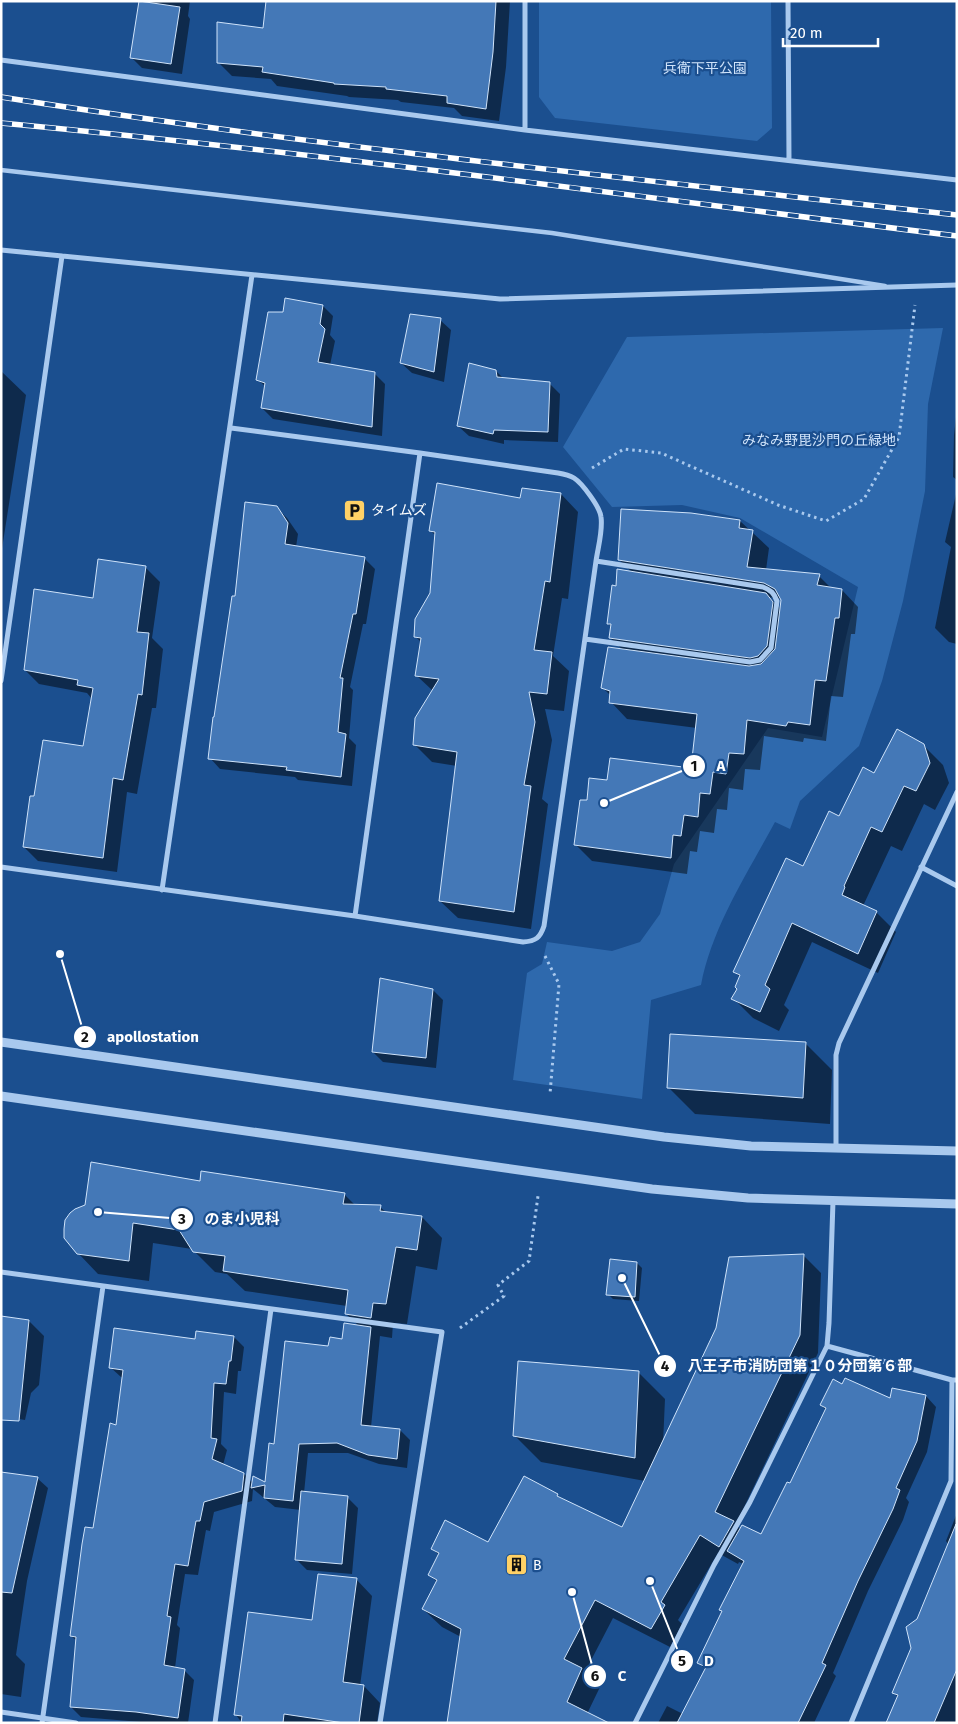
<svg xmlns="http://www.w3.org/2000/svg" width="958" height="1724" viewBox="0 0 958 1724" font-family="'Fira Sans','Noto Sans JP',sans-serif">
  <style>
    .green { fill: #2e69ad }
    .shadow { fill: #0007; fill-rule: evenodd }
    .building { fill: #4478b7; stroke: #cfe3fa }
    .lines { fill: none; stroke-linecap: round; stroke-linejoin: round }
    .path { stroke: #a9c9ee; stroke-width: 3; stroke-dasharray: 2.5 4; stroke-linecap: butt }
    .pedestrian { stroke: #a9c9ee; stroke-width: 4.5 }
    .minor { stroke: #a9c9ee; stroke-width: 5 }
    .tertiary { stroke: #a9c9ee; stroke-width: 9 }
    .rail-casing { stroke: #fff; stroke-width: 5.5 }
    .rail { stroke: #1b4f8f; stroke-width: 4; stroke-dasharray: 11; stroke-linecap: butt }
    .labels { text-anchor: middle; stroke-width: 4.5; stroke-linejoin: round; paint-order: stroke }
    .park-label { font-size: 14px; fill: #cfe3fa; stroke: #1b4f8f }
    .poi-label { font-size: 14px; fill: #fff; stroke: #1b4f8f; text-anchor: start }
    .leader { fill: none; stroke: #fff; stroke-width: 2 }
    .callout-dot { fill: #fff; stroke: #1b4f8f; stroke-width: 2 }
    .mark-label { font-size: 15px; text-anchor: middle; font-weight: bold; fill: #111 }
    .callout-label { font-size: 15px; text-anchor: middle; font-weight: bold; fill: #fff; stroke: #1b4f8f; stroke-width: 4.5; stroke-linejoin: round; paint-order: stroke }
  </style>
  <rect width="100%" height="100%" fill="#1b4f8f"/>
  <path class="green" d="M539,1h232l1,127 -15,13 -202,-23 -16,-21z
    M943,328l-15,76 -3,87 -22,110 -21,80 -23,65 -59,55 -10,28 -15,-7c-28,52 -63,105 -74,163l-50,15 -9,99 -129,-19 14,-107 15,-9 5,-22 65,9 28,-9 20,-28 14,-50 94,-136 54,9 36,-150 -118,-69 -58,-13 -70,2 -49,-60 64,-110z"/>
  <path class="shadow" d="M136,1h54l-2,15 2,3 -8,55 -40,-6 -10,-10 8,-56z
    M267,1h243l-4,66 -7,54 -37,-5 -8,-8 -53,-6 -3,-2 -49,-3 -2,-1 -70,-10 -6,-7 -39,-3 -14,-14 46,-33z
    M323,306l10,10 -3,19 5,6 -5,24 44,8 11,11 -3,52 -109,-17 -11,-11 4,-21 -9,-8 27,-66z
    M440,320l11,10 -7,52 -32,-9 -11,-10z
    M1,371l25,24 -25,160z
    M496,371l8,8 45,4 11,11 -2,48 -54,-2v4l-35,-8 -11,-10z
    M957,408v72l-4,-3 1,-42z
    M523,490l38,4 17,18 -10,87 -6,-1 -9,58 16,15 -5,40 -19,-2 7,31 -10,59 6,5 -17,125 -73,-11 -18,-17 17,-135 -25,-4 -18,-18 19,-53 -17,-16 5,-33 -6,-6 17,-43 4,-57 -6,-6 91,-31z
    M957,490v154l-8,-2 -14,-14 16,-81 -6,-5z
    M276,507l11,11 11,16 -2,13 68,11 11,11 -9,55h-3l-13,63 3,3 -4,48 7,7 -4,41 -54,-6 -3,-3 -75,-8 -10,-11 26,-160z
    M740,521l29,27 -3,22 53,6 13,13 10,1 16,17 -3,27h-4l-8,63 -12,-1 -5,45 -22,-3 -1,4 -39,-6 -4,34 -15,-1 -2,21 -14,-2 -2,22 -10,-1 -3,24 -14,-2 -3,21 -7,-1 -3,23 -95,-13 -17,-17 13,-42 21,-20 83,-13 5,-41 -70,-9 -16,-17v-6l-8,-8 20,-38 -13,-12 2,-11 -4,-4 10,-36 14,-15 -13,-12zM769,597l14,2 -2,12 -2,-4z
    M145,567l15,15 -8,56 11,11 -7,59h-4l-15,86 -10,-2 -10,80 -79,-11 -14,-14 11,-49 49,-50 8,-49 -5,-6 -48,-9 -14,-14 69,-70z
    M923,745l20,20 6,18 -14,27 -11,-6 -22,47 -11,-5 -28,60 13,6 20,20 -18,41 -66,-31 -28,63 5,5 -10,21 -26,-13 -20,-20 5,-10 2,-11 -6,-6 69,-104 72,-92z
    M433,990l10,10 -7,68 -53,-6 -10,-10z
    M805,1043l27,27 -2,54 -135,-10 -27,-27z
    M201,1182l143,12 12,12 24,1 7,6 35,4 20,21 -5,32 -21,-4 -9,58 -14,-1 -1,15 -12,-2 -9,91 29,3 10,10 -3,28 -28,-4 -31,-11h-40l-4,40 43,4 11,11 -6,66 -45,-4 -11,-11 5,-49 -26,-3 -22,-18 -1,12 -38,11 -4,19 -4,-1 -8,45 -13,-1 -8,51 3,3 -5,40 9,2 10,10 -6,43h-35l-72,-6 -10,-10 6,-66 -6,-5 46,-210 7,-48 -3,-1 -11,-10 86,-26 38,-4 10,10 -3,24h-3l-2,23 -12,-2 -3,52 6,6 -4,15 21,9 9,9 13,1 9,-39 55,-98 13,-6 16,-15 -13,-12 1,-8 -102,-15 -18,-17 -12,-2 -23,-23 -39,-6 -4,38 -51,-7 -20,-21z
    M803,1255l18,18 -3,80 -82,171 5,6 21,6 28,-51 36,-75 -5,-5 22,-20 48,15 2,-11 33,7 10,11 -9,45 -21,46 3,4 -6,18 -35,71 -35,82 3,3 -22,47h-156l9,-17 16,8 23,-44 -7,-7 24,-51 -2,-2 22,-46 -4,-2 -1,2 -20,-11 -40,67 4,4 -12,23 -57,-29 -28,54 15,15 -14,29 -125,-79 -19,-10 -19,-18 14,-27 -7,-7 9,-20 -6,-6 56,-6 68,-48 6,6 60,28 22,-48 -104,-19 -27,-27 124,-63 27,27 -2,45z
    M637,1263l5,5 -3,33 -26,-2 -5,-5z
    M29,1321l15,15 -5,49 -8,8 -6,27 -24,-4z
    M1,1473l36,5 11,10 -21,93 -11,74 9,9 -4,33 -20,-3z
    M957,1513v210h-70l11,-26 -5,-5 19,-44 6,-28 31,-75 -3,-4z
    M356,1579l16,17 -12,90h4l16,17 -3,20h-135l-6,-8 77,-93z"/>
  <path class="building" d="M139,1l41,6 -9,57 -41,-6z
    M266,1h230l-3,51 -7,57 -39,-6v-7l-61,-7v-2l-52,-3v-1l-72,-11 1,-5 -46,-4v-41l46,6z
    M285,298l38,7 -3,19 5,5 -7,33 57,10 -3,55 -111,-19 4,-25 -9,-3 12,-68h15z
    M410,314l31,4 -7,54 -34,-9z
    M469,363l27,7 1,7 53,5 -2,50 -54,-2 -1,4 -36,-8z
    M437,483l83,15 2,-10 39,5 -11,89 -5,-1 -11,69 18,2 -5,42 -18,-2 6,30 -11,63 7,1 -17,126 -75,-11 18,-149 -44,-7 2,-27 24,-39 -24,-3 6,-38 -7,-1 1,-18 15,-26 5,-61 -6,-1z
    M245,502l32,4 11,17 -3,21 80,13 -9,57h-3l-13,64h3l-5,54 8,2 -5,43 -55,-7 1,-3 -79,-8 5,-42h1l18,-121h3z
    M621,509l70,4 49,7 -1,8 14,2 -6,37 73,7 -3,11 25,4 -3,29h-4l-9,63 -11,-1 -5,45 -22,-3 -2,4 -39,-6 -3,34 -15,-1 -3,21 -13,-2 -3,22 -10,-1 -2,24 -14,-2 -3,21 -8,-1 -2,23 -97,-13 6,-45h7l2,-22 18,2 3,-22 81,10 6,-54 -88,-11 1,-12 -9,-3 7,-41 141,19 12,-2 14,-15 6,-49 -6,-11 -11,-6 -146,-23z
    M98,559l48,7 -9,66 12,1 -7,62 -4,-1 -15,86 -10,-2 -10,80 -80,-11 7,-51h4l9,-56 40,6 10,-58 -16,-3 1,-5 -54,-10 10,-81 59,9z
    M617,569l149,24 7,9 -6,44 -9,10 -8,2 -141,-20 2,-14h-4l5,-39 4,1z
    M897,729l27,15 6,19 -14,28 -12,-5 -22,46 -11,-5 -27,59 1,1 -3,8 35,16 -19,43 -66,-31 -27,62 5,4 -10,23 -29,-13 6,-10 -2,-2 5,-12 -7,-3 53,-114 17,8 26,-55 10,5 24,-49 11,6z
    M380,978l53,11 -7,69 -54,-6z
    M670,1034l136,8 -3,56 -136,-10z
    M91,1162l109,19 1,-10 144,22 -2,11 38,1 -1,6 42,5 -5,34 -21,-3 -10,57 -13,-1 -2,15 -26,-4 3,-24 -125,-19 2,-15 -32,-4 -14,-22 -46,-7 -4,38 -52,-7 -13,-16v-9l1,-9 5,-7 5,-4 10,-4z
    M804,1254l-4,81 -85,177 19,9 -15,26 -19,-12 -39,67 4,3 -14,24 -56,-29 -31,59 18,9 -15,34 42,21h-162l14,-94 -39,-20 15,-29 -9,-5 11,-22 -8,-4 14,-29 43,22 36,-66 34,18 -1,2 65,31 94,-199 13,-71z
    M610,1259l27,3 -2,35 -29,-2z
    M1,1316l28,4 -10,101 -18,-1z
    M344,1323l27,4 -10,98 39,4 -3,30 -29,-4 -31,-12 -38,1 -6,57 -29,-3 1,-13 -14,3 2,-12 12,6 4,-39 5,1 11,-103 43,5 2,-9 12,2z
    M114,1328l81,11 1,-8 38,5 -3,25h-2l-3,23 -12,-1 -3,55 6,1 -5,20 32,14 -2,18 -38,11 -4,19h-4l-8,45 -13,-2 -8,52 4,1 -7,48 21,4 -7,49 -42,-6 -66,-5 6,-70 -6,-1 12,-92 3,-17 8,1 17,-105 6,2 7,-55 -14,-2z
    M518,1361l121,10 -4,87 -122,-22z
    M845,1378l45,20 2,-10 34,7 -9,46 -21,47 4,2 -7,19 -35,72 -36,82 4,2 -13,27 -15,31h-121l29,-56 -9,-4 25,-52 -3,-1 25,-49 -17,-10 15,-26 19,9 26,-52 3,1 36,-75 -6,-3 13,-26 9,5z
    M1,1472l37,5 -26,116 -11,-1z
    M301,1491l47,5 -6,68 -47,-4z
    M956,1524l1,145 -23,54h-48l12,-28 -6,-2 19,-45 -5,-21 11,-8z
    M318,1574l39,4 -14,104 21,3 -5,38h-15l-60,-9 -1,9h-42l1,-7 -8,-1 14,-103 64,8z"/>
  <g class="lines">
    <path class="path" d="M592,468l32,-19 37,4 117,52 48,16 38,-22 35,-62 16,-132
      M545,956l14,28 -9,110
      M460,1328l44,-32 -6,-11 31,-24 9,-65"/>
    <path class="pedestrian" d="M1,170l551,63 333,53"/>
    <path class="minor" d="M525,1v129
      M788,1l1,159
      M1,60l524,70 432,50
      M1,250l499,49 457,-14
      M585,639l165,23 10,-2 11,-12 6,-47c-3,-8 -6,-11 -14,-14l-167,-26
      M1,681l61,-425
      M1,867l354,49 168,26c13,-1 17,-4 21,-16l52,-365c2,-14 7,-30 5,-44 -1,-10 -19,-34 -27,-39 -5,-3 -10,-4 -16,-5l-138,-20 -189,-25
      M921,867l36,19
      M162,890l90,-615
      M355,916l65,-463
      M836,1148v-93l3,-12 118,-251
      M833,1201l-4,122 -2,23 125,34h5
      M1,1272l441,60 -62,391
      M1,1712l75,11
      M42,1723l61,-437
      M215,1723l56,-414
      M635,1723l79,-158 36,-63 77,-156
      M851,1723l100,-242 1,-101"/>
    <path class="tertiary" d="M1,1042l663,95 87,9 206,5
      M1,1096l651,93 96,9 209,6"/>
    <defs>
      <path id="rail" d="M1,97c317,50 637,82 956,118
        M1,123c320,30 638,74 956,113"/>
    </defs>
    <use href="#rail" class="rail-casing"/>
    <use href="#rail" class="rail"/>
  </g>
  <defs>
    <symbol id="parking-square" viewBox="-11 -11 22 22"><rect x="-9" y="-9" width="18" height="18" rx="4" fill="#ffd166" stroke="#1b4f8f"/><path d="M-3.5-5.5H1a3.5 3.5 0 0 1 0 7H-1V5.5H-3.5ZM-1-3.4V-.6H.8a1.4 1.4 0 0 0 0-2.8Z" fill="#111"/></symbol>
    <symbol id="building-square" viewBox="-11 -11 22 22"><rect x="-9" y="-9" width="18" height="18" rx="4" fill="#ffd166" stroke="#1b4f8f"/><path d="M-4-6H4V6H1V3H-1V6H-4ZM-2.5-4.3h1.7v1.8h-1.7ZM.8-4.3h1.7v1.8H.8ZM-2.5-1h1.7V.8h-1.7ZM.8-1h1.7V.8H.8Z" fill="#111"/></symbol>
  </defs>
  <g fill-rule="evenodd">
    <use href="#parking-square" x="342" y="498" width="25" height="25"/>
    <use href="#building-square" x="504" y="1552" width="25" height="25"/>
  </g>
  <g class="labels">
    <g class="park-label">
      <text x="705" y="73">兵衛下平公園</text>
      <text x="819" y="445">みなみ野毘沙門の丘緑地</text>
    </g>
    <g class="poi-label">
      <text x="371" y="515">タイムズ</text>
      <text x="533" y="1570">B</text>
    </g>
  </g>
  <path class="leader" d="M604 803L694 766M60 954L85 1037M98 1212L182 1219M622 1278L665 1366M650 1581L682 1661M572 1592L595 1676"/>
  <g class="callout-dot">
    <circle cx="604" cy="803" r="5"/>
    <circle cx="60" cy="954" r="5"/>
    <circle cx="98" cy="1212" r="5"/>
    <circle cx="622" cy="1278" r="5"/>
    <circle cx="650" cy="1581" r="5"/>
    <circle cx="572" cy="1592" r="5"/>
    <circle cx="694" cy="766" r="12"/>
    <circle cx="85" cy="1037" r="12"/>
    <circle cx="182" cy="1219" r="12"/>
    <circle cx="665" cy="1366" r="12"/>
    <circle cx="682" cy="1661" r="12"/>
    <circle cx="595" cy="1676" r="12"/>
  </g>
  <g class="mark-label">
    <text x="694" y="771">1</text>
    <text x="85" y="1042">2</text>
    <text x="182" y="1224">3</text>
    <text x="665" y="1371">4</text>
    <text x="682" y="1666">5</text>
    <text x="595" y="1681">6</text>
  </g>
  <g class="callout-label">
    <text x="721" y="771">A</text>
    <text x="153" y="1042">apollostation</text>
    <text x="242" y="1224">のま小児科</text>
    <text x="800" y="1371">八王子市消防団第１０分団第６部</text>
    <text x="709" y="1666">D</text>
    <text x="622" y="1681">C</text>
  </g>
  <rect width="958" height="1724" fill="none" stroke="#ffffff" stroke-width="5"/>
  <path d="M783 38v8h95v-8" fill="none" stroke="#ffffff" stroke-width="2.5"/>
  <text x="790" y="38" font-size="15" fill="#ffffff" stroke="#1b4f8f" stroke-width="4" paint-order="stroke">20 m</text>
</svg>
